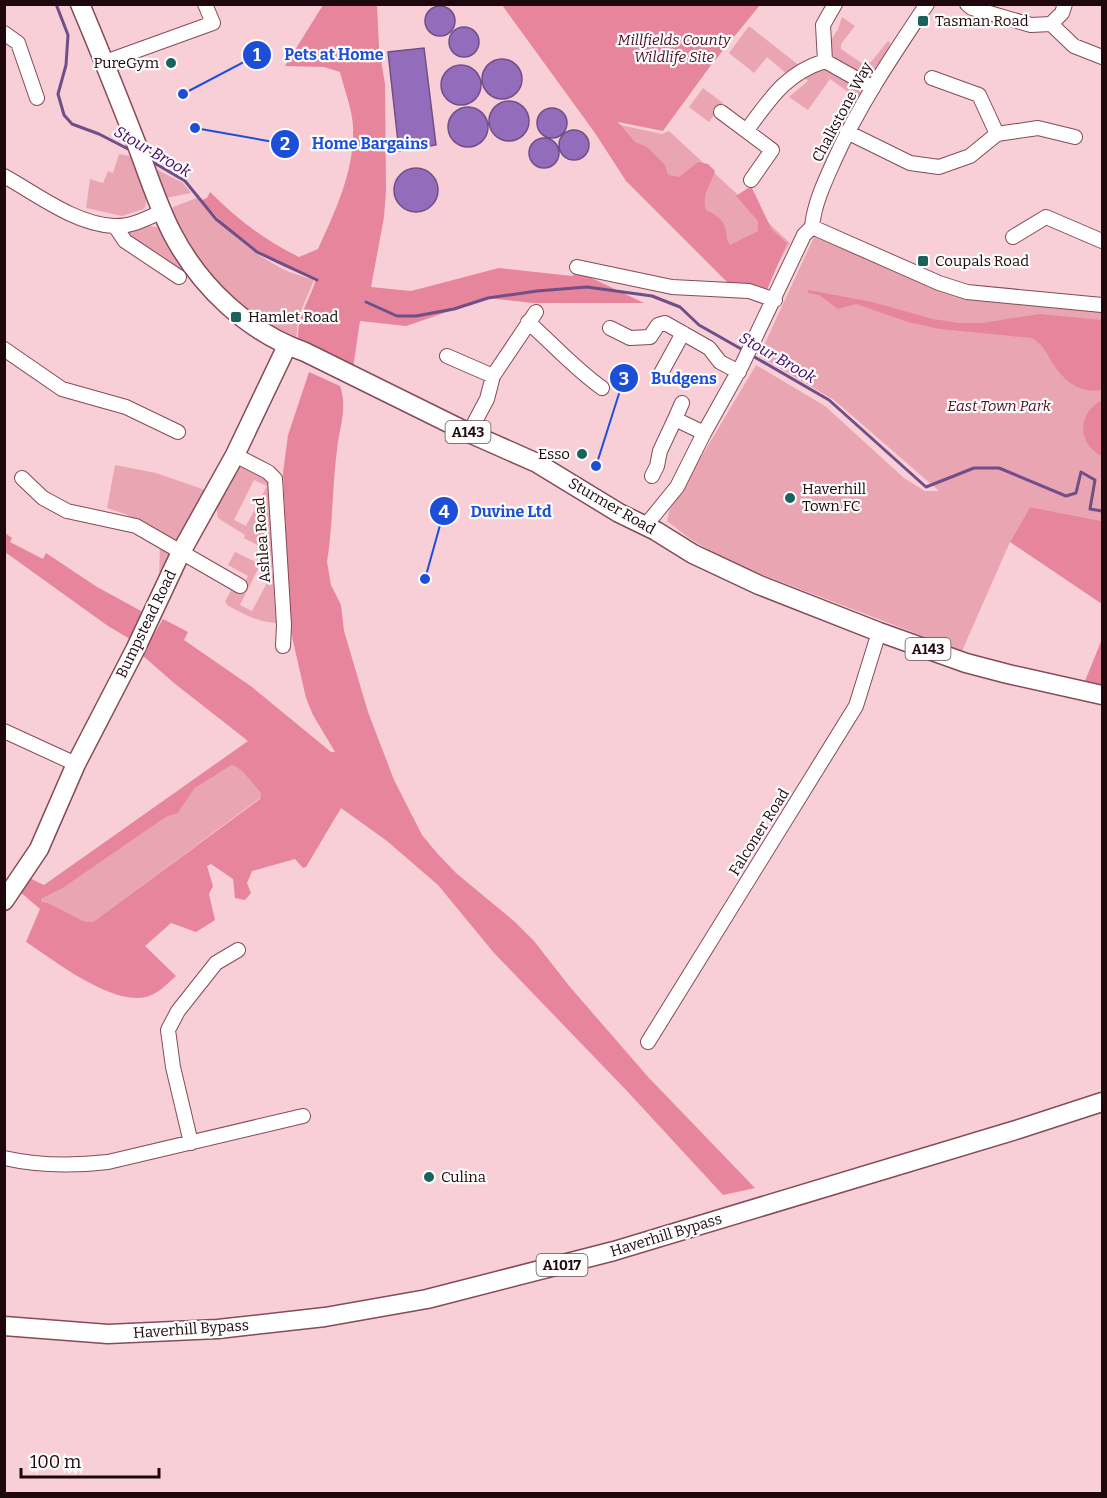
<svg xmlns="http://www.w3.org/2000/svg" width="1107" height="1498" viewBox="0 0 1107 1498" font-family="Bitter,serif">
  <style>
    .green { fill: #eaa5b3; fill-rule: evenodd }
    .forest { fill: #e7859c; fill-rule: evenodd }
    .water { fill: #936cbb; stroke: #704e87; stroke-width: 1.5 }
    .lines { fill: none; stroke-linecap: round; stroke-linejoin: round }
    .stream { stroke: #704e87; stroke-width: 3 }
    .minor-casing { stroke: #844b58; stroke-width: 16 }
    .major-casing { stroke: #844b58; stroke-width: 21 }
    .minor { stroke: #fff; stroke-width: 14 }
    .major { stroke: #fff; stroke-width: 18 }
    .poi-dot { fill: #18645c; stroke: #fcfcfc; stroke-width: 2 }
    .labels { text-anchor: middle; stroke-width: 4.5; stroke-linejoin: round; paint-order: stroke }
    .shield { fill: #fcfcfc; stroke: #615155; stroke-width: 1.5 }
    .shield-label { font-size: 14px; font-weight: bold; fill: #1e080e }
    .poi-label { font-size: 15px; fill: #1e080e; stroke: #fcfcfc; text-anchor: start }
    .park-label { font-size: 15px; font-style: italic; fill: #4b0e23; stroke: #fcfcfc }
    .street-label { font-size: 15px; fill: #1e080e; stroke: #fcfcfc }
    .water-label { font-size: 16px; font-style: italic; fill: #42056a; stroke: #fcfcfc }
    .leader { fill: none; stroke: #1d4ed8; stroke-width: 2 }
    .callout-dot { fill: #1d4ed8; stroke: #fcfcfc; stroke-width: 2 }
    .mark-label { font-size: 18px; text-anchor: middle; font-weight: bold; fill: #fff }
    .callout-label { font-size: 16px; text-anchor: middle; font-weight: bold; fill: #1d4ed8; stroke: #fcfcfc; stroke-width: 4.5; stroke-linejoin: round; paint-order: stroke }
  </style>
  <rect width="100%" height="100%" fill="#f8cfd7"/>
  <path class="green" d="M842,17l13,9 -14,18v5l22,15 8,-2 17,-21 2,2c-1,9 -5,14 -10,21 -15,21 -32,4 -49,-6l-3,-13 10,-16z
    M749,26l47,37 3,4 -11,8 -21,-18 -13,16 -25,-20z
    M822,68h6l30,15 3,10 -28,55 -9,-6 24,-50 -18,-13 -22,31 -19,-13 19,-16 -7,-6z
    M703,88l20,15 -14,19 -20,-15z
    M616,124l46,10 7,-3 121,112 -15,26 -28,4z
    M119,154l16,3c5,16 16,37 9,52l-22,7 -36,-8 4,-29 13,4 5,-12 5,2z
    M154,168l29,15 8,10 -25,5z
    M197,198c24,27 50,52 82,69 10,6 24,9 35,13l-16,38 -2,24c-44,-27 -73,-46 -103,-90 -8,-12 -18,-26 -21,-40l1,-5z
    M147,226l11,1 7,8 24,40 -55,-33 -7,-11z
    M814,237l150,62 138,13v209l-72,-14 -20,35 -48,109 -233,-89 -40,-24 -22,-17 2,-10 87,-146 69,41 79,72 21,13h14l-105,-91 -75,-44z
    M115,465l41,8 52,18 -28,48 -7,1 -48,-26 -18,-6z
    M242,465l26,14 3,8 1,83 -12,-5 -20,40 12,6 21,-39 3,51c-18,-1 -33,-9 -49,-18l-2,-4 8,-14 7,4 8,-15 -20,-11 7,-13 21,10 7,-14 -19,-10 1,-3 -27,-17 -2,-14 22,-38zM254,480l13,6 -21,40 -12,-6z
    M160,542l7,5 4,7 -12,26z
    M232,765l9,5 21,24 -2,4 -167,124 -10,-1 -42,-19v-3l22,-11 103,-71 12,-4 17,-25z"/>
  <path class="forest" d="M323,5h54l2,43 6,36 1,107 -2,26 -13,70 40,4 88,-23 73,8 7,-4 65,31h-111l-45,-5 -82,28 -46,-5 -7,47 -54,-25c-5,-23 11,-42 17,-64 -52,-17 -79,-37 -114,-79l5,-2 3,-6c27,27 54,48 89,65l19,-8c18,-40 37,-79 35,-123 -1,-18 -9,-37 -13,-54l-16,-5 -39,-1z
    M502,5h258l-49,60 -48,66 -45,-9 17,20 12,5 18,18 3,10 11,2 19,-15 10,2 7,7c-4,14 -14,24 -9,39 10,5 18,9 20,21 1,6 0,8 4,14l28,-14v-10l-22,-25 15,-10 21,44 15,13 -21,49 -37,-8 -103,-103 -31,-48z
    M808,290l64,12 61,17 26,4h23l57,-9 63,6v70c-23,4 -39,-10 -51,-29 -5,-10 -9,-17 -19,-23l-92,-9 -32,-7 -52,-18 -18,5 -19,-14 -11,-2z
    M309,372l31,14c8,22 -1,42 -3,64 -5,37 -4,75 -10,112l4,23 10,20 3,26 24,81 26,68 28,55 15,18 19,20 59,49 19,19 36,46 79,91 106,110 -32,7 -96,-104 -133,-138 -56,-68 -51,-44 -46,-33 -35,59 -3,1 -8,-9 -43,12 -5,12 4,10 -6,7 -10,-2 -2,-19 -22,-15 -4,2 6,20 -4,8 6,26 -19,12 -25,-9 -26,23 31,30c-9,8 -18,18 -30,21 -36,8 -92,-37 -120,-55l14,-33 -21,-18 8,-14 17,8 204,-144 -74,-58 -32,-28 21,-36 25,13 -4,8 68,47 79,65h4l-22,-37 -7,-17 -16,-70 -7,-155 5,-38zM232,765l9,5 20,23 -1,6 -167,123 -10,-1 -35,-18 -7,-1v-3l22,-11 103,-71 12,-4 17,-25z
    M1102,400v56c-25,-12 -25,-43 0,-56z
    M1030,507l72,14v83l-92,-62z
    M5,533l7,5 -2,4 33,17 3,-6 51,34 46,25 -13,27 -22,-13 -103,-74z
    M1102,639v56l-6,-3 -11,-11z"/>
  <path class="water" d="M425 21a15 15 0 1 1 30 0a15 15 0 1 1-30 0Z
    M449 42a15 15 0 1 1 30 0a15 15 0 1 1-30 0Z
    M424,48l12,97 -37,6 -11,-99z
    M482 79a20 20 0 1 1 40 0a20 20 0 1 1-40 0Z
    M441 85a20 20 0 1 1 40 0a20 20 0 1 1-40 0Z
    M489 121a20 20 0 1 1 40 0a20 20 0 1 1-40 0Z
    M448 127a20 20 0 1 1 40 0a20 20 0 1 1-40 0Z
    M537 123a15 15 0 1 1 30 0a15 15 0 1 1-30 0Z
    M559 145a15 15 0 1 1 30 0a15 15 0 1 1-30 0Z
    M529 153a15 15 0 1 1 30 0a15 15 0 1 1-30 0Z
    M394 190a22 22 0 1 1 44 0a22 22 0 1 1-44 0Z"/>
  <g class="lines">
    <path class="stream" d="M56,4l12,31 -2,30 -8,29 6,21 8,9 27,10 33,17
      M151,161l34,20 31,38 41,33 60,28
      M366,302l31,14h19l38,-7 34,-11 49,-7 50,-4 65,9 28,11 19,18 44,25
      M751,355l78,45 97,87 48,-19h25l67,28 10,-3 5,-21 14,8 -5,29 12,2"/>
    <defs>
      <path id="minor" d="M835,4l-12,21 2,36 48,27
        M967,4l5,4 59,17 20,-1 11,-11 3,-9
        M1051,24l23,22 28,11
        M4,33l14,10 19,55
        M105,62l108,-39 -8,-19
        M932,78l47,17 18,39
        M721,112l51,38 -21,30
        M747,130c23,-31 39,-57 78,-69
        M847,132l63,31 29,4 31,-11 27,-22 41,-6 37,9
        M4,176c34,19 71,48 110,50 17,1 34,-8 49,-15
        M115,226l10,15 54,36
        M812,227l127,56 28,9 135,13
        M1013,237l33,-20 56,24
        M577,267l95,20 77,4 26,9
        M528,322c25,22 46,46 74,66
        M610,328l20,10 20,-1 8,-12 7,-2 44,25 11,14 19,10
        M4,349l58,40 64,18 52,25
        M447,356l46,20
        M660,375l23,-42
        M675,419l7,-16
        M469,433l18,-34 6,-23 43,-64
        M235,455l33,17 7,7 9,146 -1,21
        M652,476l5,-10 3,-15 15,-32 29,14
        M22,478l21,20 24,13 69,15 104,60
        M646,525l31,-38 27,-54 38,-68 62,-130 8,-8c2,-23 13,-46 22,-66 25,-56 59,-106 93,-157
        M4,731l72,33
        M648,1042l208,-336 23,-74
        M191,1143l-18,-76 -5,-37 10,-19 38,-48 22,-13
        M4,1158c35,8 69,8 104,4l195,-46"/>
      <path id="major" d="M80,4c19,45 37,90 55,136 12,31 22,64 37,93 28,54 76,99 133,119l164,81 68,30 82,50 37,18 37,23 66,31 120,47 87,31 42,11 94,21
        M4,901l35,-52 37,-85 59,-114 46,-98 54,-97 52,-109
        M4,1326l104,8 110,-5 107,-12 102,-18 187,-48 405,-122 83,-27"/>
    </defs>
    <use href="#minor" class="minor-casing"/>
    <use href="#major" class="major-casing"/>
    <use href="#minor" class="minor"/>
    <use href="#major" class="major"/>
  </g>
  <g class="poi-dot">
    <rect x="917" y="15" width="12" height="12" rx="3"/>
    <circle cx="171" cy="63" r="6"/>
    <rect x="917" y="255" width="12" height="12" rx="3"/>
    <rect x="230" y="311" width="12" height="12" rx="3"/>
    <circle cx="582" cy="454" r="6"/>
    <circle cx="790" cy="498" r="6"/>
    <circle cx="429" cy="1177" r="6"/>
  </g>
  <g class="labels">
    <g class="shield">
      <rect x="445.5" y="421" width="45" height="22" rx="4.5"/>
      <rect x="905.5" y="638" width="45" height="22" rx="4.5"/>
      <rect x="536.5" y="1254" width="51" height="22" rx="4.5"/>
    </g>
    <g class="shield-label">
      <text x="468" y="437">A143</text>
      <text x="928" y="654">A143</text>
      <text x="562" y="1270">A1017</text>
    </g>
    <g class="poi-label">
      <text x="935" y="26">Tasman Road</text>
      <text x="159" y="68" text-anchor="end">PureGym</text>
      <text x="935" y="266">Coupals Road</text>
      <text x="248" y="322">Hamlet Road</text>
      <text x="570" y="459" text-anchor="end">Esso</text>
      <text x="802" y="494">Haverhill<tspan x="802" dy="17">Town FC</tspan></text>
      <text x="441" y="1182">Culina</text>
    </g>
    <g class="park-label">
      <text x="674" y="45">Millfields County<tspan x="674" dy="17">Wildlife Site</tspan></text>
      <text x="999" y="411">East Town Park</text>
    </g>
    <g class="street-label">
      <text transform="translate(842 112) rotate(-62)" y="5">Chalkstone Way</text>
      <text transform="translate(612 506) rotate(30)" y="5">Sturmer Road</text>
      <text transform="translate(262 540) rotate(-94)" y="5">Ashlea Road</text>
      <text transform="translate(146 624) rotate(-64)" y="5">Bumpstead Road</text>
      <text transform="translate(759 832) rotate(-58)" y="5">Falconer Road</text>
      <text transform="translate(666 1235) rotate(-17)" y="5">Haverhill Bypass</text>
      <text transform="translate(191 1329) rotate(-4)" y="5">Haverhill Bypass</text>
    </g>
    <g class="water-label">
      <text transform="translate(153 151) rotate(30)" y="6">Stour Brook</text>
      <text transform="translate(778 357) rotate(30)" y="6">Stour Brook</text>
    </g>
  </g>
  <path class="leader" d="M183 94L257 55M195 128L285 144M596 466L624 378M425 579L444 511"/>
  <g class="callout-dot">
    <circle cx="183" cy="94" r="6"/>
    <circle cx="195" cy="128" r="6"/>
    <circle cx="596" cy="466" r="6"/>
    <circle cx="425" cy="579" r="6"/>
    <circle cx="257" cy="55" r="15"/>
    <circle cx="285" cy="144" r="15"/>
    <circle cx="624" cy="378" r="15"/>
    <circle cx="444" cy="511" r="15"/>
  </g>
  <g class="mark-label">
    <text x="257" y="61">1</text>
    <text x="285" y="150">2</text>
    <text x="624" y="385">3</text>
    <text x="444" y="518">4</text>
  </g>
  <g class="callout-label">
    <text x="334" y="60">Pets at Home</text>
    <text x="370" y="149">Home Bargains</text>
    <text x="684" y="384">Budgens</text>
    <text x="511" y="517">Duvine Ltd</text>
  </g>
  <rect width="1107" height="1498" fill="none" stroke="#1e080e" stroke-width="12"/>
  <path d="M21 1468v9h138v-9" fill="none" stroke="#1e080e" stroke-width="3"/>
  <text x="30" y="1468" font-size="18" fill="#1e080e" stroke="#fcfcfc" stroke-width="4.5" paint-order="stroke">100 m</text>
</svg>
